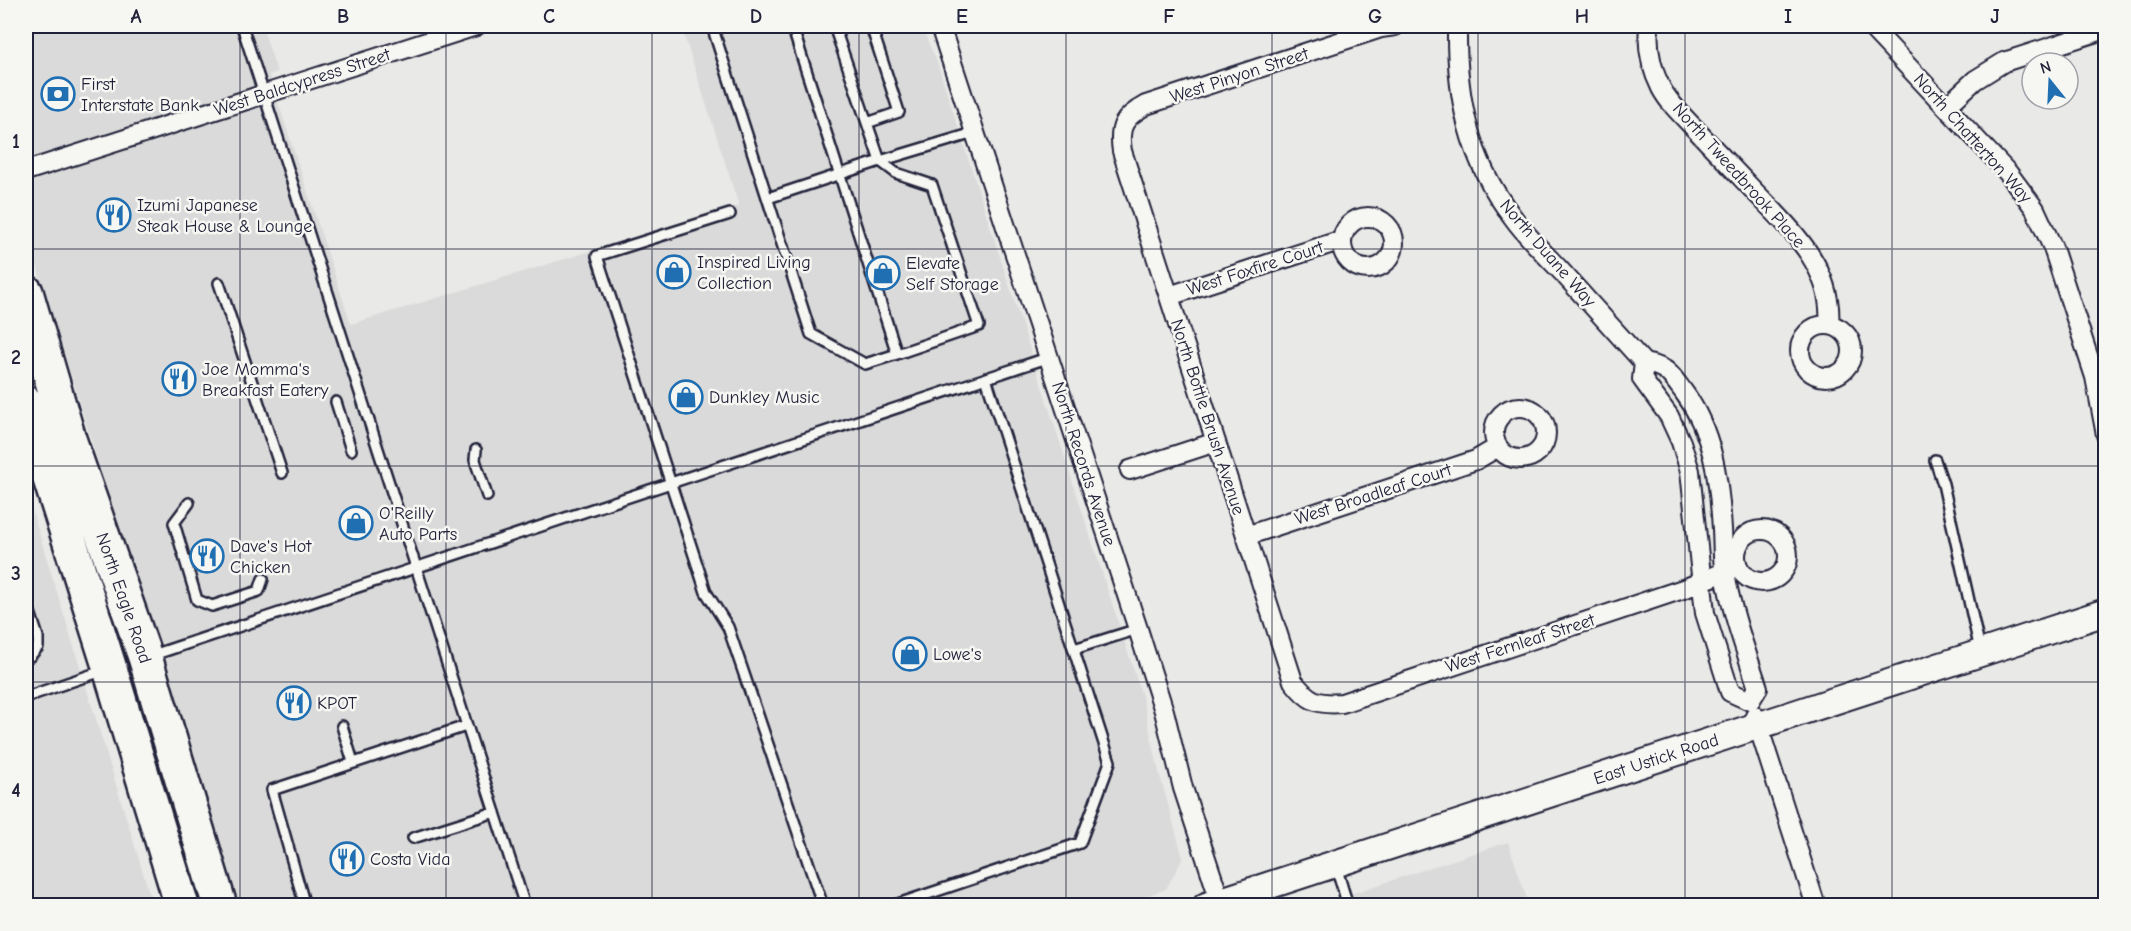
<svg xmlns="http://www.w3.org/2000/svg" width="2131" height="931" viewBox="0 0 2131 931" font-family="'Comic Neue',sans-serif">
  <style>
    .built { fill: #dadada }
    .lines { fill: none; stroke-linecap: round; stroke-linejoin: round }
    .lane-casing { stroke: #22223b; stroke-width: 14 }
    .street-casing { stroke: #22223b; stroke-width: 22 }
    .secondary-casing { stroke: #22223b; stroke-width: 30 }
    .highway-casing { stroke: #22223b; stroke-width: 38 }
    .lane { stroke: #f6f6f2; stroke-width: 9 }
    .street { stroke: #f6f6f2; stroke-width: 18 }
    .secondary { stroke: #f6f6f2; stroke-width: 26 }
    .highway { stroke: #f6f6f2; stroke-width: 33 }
    .grid { fill: none; stroke: #22223b; stroke-width: 1.5; stroke-opacity: 0.55 }
    .labels { text-anchor: middle; stroke-width: 5; stroke-linejoin: round; paint-order: stroke }
    .street-label { font-size: 18px; fill: #22223b; stroke: #f6f6f2 }
    .poi-label { font-size: 18px; fill: #22223b; stroke: #f6f6f2; text-anchor: start }
    .neatline { fill: none; stroke: #22223b; stroke-width: 2 }
    .grid-label { font-size: 20px; text-anchor: middle; font-weight: bold; fill: #22223b }
  </style>
  <rect width="100%" height="100%" fill="#e9e9e7"/>
  <filter id="ink" filterUnits="userSpaceOnUse"><feTurbulence type="fractalNoise" baseFrequency=".0167" numOctaves="2"/><feDisplacementMap in="SourceGraphic" scale="12" xChannelSelector="R" yChannelSelector="G"/><feConvolveMatrix kernelMatrix="1 2 1 2 8 2 1 2 1" color-interpolation-filters="sRGB"/></filter>
  <g filter="url(#ink)">
    <path class="built" d="M26,26h236l15,46 -8,3 82,249 388,-118 -58,-180h240l16,36 205,634 17,76 24,86 -17,31 -49,17 -881,-1 -210,-674z
      M26,491l127,414h-127z
      M1508,842l21,63 -215,1z"/>
    <g class="lines">
      <defs>
        <path id="lane" d="M242,26l283,880
          M712,26l99,308 54,30 32,-10 -105,-328
          M834,26l46,135 16,12 36,12 47,141 -82,28
          M867,123l32,-11 -28,-86
          M768,198l112,-37 97,-29
          M730,214l-133,42 109,336 22,35 95,279
          M219,283l63,190
          M336,402l15,48
          M476,450l-1,10 12,36
          M1935,460l8,24 37,166
          M189,503l-15,20 23,77 15,6 47,-15 4,-12
          M26,600l12,37v10l-8,9 -4,2
          M1074,649l64,-20
          M150,656l900,-299
          M26,697l79,-27
          M342,726l11,36
          M413,838l82,-26
          M1336,866l12,40
          M305,906l-33,-116 194,-64
          M892,906l188,-63 30,-81 -124,-384"/>
        <path id="street" d="M940,26l198,603 26,82 19,77 37,113
          M1395,26l-14,2 -235,77c-22,12 -28,21 -24,46l171,530c15,20 24,24 49,22l344,-115 38,-16 13,-8
          M1457,26c-1,69 11,133 55,190 14,20 32,37 49,55 28,31 55,61 83,92
          M1649,26c-2,21 2,42 12,62 9,17 25,31 38,45 19,20 38,40 57,60 36,37 78,76 73,132
          M1870,26l139,148 26,35 18,39 42,129 11,58
          M1946,107l29,-27 29,-18 102,-33
          M26,171l450,-145
          M1342 243a26 26 0 1 1 52 0a26 26 0 1 1-52 0Z
          M1169,296l173,-56
          M1800 351a26 26 0 1 1 52 0a26 26 0 1 1-52 0Z
          M1644,363c23,4 25,9 39,28 30,40 36,88 39,138 1,15 0,31 3,45 7,39 21,77 33,114l-8,13 -20,-9 -25,-79 -15,-142 -9,-29 -12,-26 -27,-37z
          M1494 433a26 26 0 1 1 52 0a26 26 0 1 1-52 0Z
          M1130,470l86,-28
          M1736 556a26 26 0 1 1 52 0a26 26 0 1 1-52 0Z
          M1246,536l230,-76 22,-13
          M1755,716l61,190"/>
        <path id="secondary" d="M1206,906l900,-294"/>
        <path id="highway" d="M26,292l43,147 76,218 75,249
          M26,403l84,266 72,237"/>
      </defs>
      <use href="#lane" class="lane-casing"/>
      <use href="#street" class="street-casing"/>
      <use href="#secondary" class="secondary-casing"/>
      <use href="#highway" class="highway-casing"/>
      <use href="#lane" class="lane"/>
      <use href="#street" class="street"/>
      <use href="#secondary" class="secondary"/>
      <use href="#highway" class="highway"/>
    </g>
  </g>
  <path class="grid" d="M240,26v880M446,26v880M652,26v880M859,26v880M1066,26v880M1272,26v880M1478,26v880M1685,26v880M1892,26v880M26,249h2080M26,466h2080M26,682h2080"/>
  <defs>
    <symbol id="bank-ring" viewBox="-11 -11 22 22"><circle r="9.5" fill="#f6f6f2" stroke="#1f6fb2" stroke-width="1.5"/><path d="M-6-4H6V4H-6ZM0-2.3a2.3 2.3 0 1 0 0 4.6a2.3 2.3 0 1 0 0-4.6Z" fill="#1f6fb2"/></symbol>
    <symbol id="restaurant-ring" viewBox="-11 -11 22 22"><circle r="9.5" fill="#f6f6f2" stroke="#1f6fb2" stroke-width="1.5"/><path d="M-5-6h1v4h1v-4h1v4h1v-4h1v5L-1.5 .5V6h-2V.5L-5-1ZM5-6V6H3V1.5H1.5Q1.5-4 5-6Z" fill="#1f6fb2"/></symbol>
    <symbol id="shop-ring" viewBox="-11 -11 22 22"><circle r="9.5" fill="#f6f6f2" stroke="#1f6fb2" stroke-width="1.5"/><path d="M-5-2.5h2.3a2.7 3.5 0 0 1 5.4 0H5L5.5 6h-11ZM-1.5-2.5h3a1.5 2.3 0 0 0-3 0Z" fill="#1f6fb2"/></symbol>
  </defs>
  <g fill-rule="evenodd">
    <use href="#bank-ring" x="39" y="75" width="38" height="38"/>
    <use href="#restaurant-ring" x="95" y="196" width="38" height="38"/>
    <use href="#shop-ring" x="655" y="253" width="38" height="38"/>
    <use href="#shop-ring" x="864" y="254" width="38" height="38"/>
    <use href="#restaurant-ring" x="160" y="360" width="38" height="38"/>
    <use href="#shop-ring" x="667" y="378" width="38" height="38"/>
    <use href="#shop-ring" x="337" y="504" width="38" height="38"/>
    <use href="#restaurant-ring" x="188" y="537" width="38" height="38"/>
    <use href="#shop-ring" x="891" y="635" width="38" height="38"/>
    <use href="#restaurant-ring" x="275" y="684" width="38" height="38"/>
    <use href="#restaurant-ring" x="328" y="840" width="38" height="38"/>
  </g>
  <g class="labels">
    <g class="street-label">
      <text transform="translate(1239 75) rotate(-18)" y="6">West Pinyon Street</text>
      <text transform="translate(302 82) rotate(-18)" y="6">West Baldcypress Street</text>
      <text transform="translate(1973 138) rotate(48)" y="6">North Chatterton Way</text>
      <text transform="translate(1739 175) rotate(48)" y="6">North Tweedbrook Place</text>
      <text transform="translate(1548 253) rotate(49)" y="6">North Duane Way</text>
      <text transform="translate(1255 268) rotate(-18)" y="6">West Foxfire Court</text>
      <text transform="translate(1208 417) rotate(72)" y="6">North Bottle Brush Avenue</text>
      <text transform="translate(1084 464) rotate(72)" y="6">North Records Avenue</text>
      <text transform="translate(1373 494) rotate(-18)" y="6">West Broadleaf Court</text>
      <text transform="translate(124 598) rotate(71)" y="6">North Eagle Road</text>
      <text transform="translate(1520 643) rotate(-18)" y="6">West Fernleaf Street</text>
      <text transform="translate(1656 759) rotate(-18)" y="6">East Ustick Road</text>
    </g>
    <g class="poi-label">
      <text x="81" y="90">First<tspan x="81" dy="21">Interstate Bank</tspan></text>
      <text x="137" y="211">Izumi Japanese<tspan x="137" dy="21">Steak House &amp; Lounge</tspan></text>
      <text x="697" y="268">Inspired Living<tspan x="697" dy="21">Collection</tspan></text>
      <text x="906" y="269">Elevate<tspan x="906" dy="21">Self Storage</tspan></text>
      <text x="202" y="375">Joe Momma's<tspan x="202" dy="21">Breakfast Eatery</tspan></text>
      <text x="709" y="403">Dunkley Music</text>
      <text x="379" y="519">O'Reilly<tspan x="379" dy="21">Auto Parts</tspan></text>
      <text x="230" y="552">Dave's Hot<tspan x="230" dy="21">Chicken</tspan></text>
      <text x="933" y="660">Lowe's</text>
      <text x="317" y="709">KPOT</text>
      <text x="370" y="865">Costa Vida</text>
    </g>
  </g>
  <rect width="2131" height="931" fill="none" stroke="#f6f6f2" stroke-width="66"/>
  <g transform="translate(2050 81) rotate(342)"><circle r="28" fill="#f6f6f2" stroke="#a1a1a9" stroke-width="1.5"/>
  <path d="M0-4.5L10 22L0 15L-10 22Z" fill="#1f6fb2"/>
  <text y="-9" font-size="16" font-weight="bold" text-anchor="middle" fill="#22223b">N</text>
  </g>
  <rect x="33" y="33" width="2065" height="865" class="neatline"/>
  <g class="grid-label">
    <text x="136" y="23">A</text>
    <text x="343" y="23">B</text>
    <text x="549" y="23">C</text>
    <text x="756" y="23">D</text>
    <text x="962" y="23">E</text>
    <text x="1169" y="23">F</text>
    <text x="1375" y="23">G</text>
    <text x="1582" y="23">H</text>
    <text x="1788" y="23">I</text>
    <text x="1995" y="23">J</text>
    <text x="16" y="148">1</text>
    <text x="16" y="364">2</text>
    <text x="16" y="580">3</text>
    <text x="16" y="797">4</text>
  </g>
</svg>
